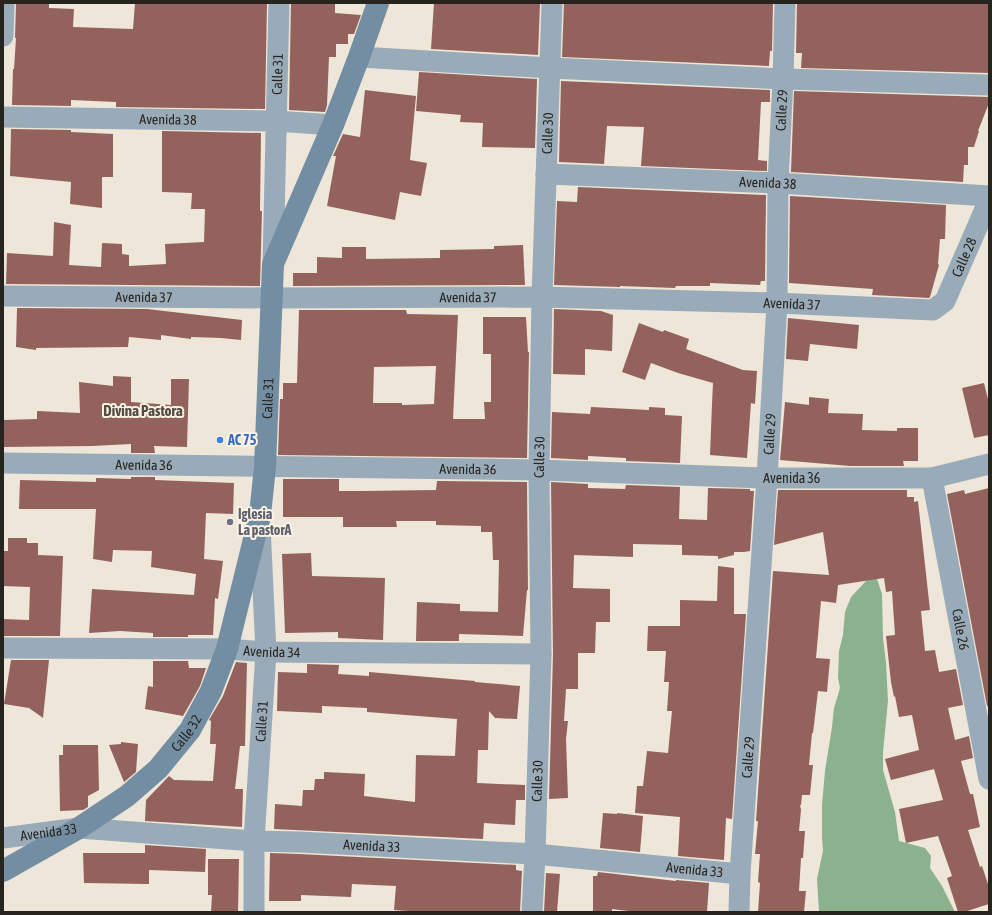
<svg xmlns="http://www.w3.org/2000/svg" width="992" height="915" viewBox="0 0 992 915" font-family="'Asap Condensed',sans-serif">
  <style>
    .forest { fill: #8bb18e }
    .building { fill: #93625d; fill-rule: evenodd }
    .lines { fill: none; stroke-linecap: round; stroke-linejoin: round }
    .street { stroke: #99abb9; stroke-width: 21 }
    .secondary { stroke: #738ea3; stroke-width: 22 }
    .shop-dot { fill: #3f7fe0; stroke: #fcf3e5; stroke-width: 1.5 }
    .worship-dot { fill: #6b7280; stroke: #fcf3e5; stroke-width: 1.5 }
    .labels { text-anchor: middle; stroke-width: 4; stroke-linejoin: round; paint-order: stroke }
    .street-label { font-size: 14px; fill: #27241f; stroke: #fcf3e5 }
    .shop-label { font-size: 14px; font-weight: bold; fill: #366cbe; stroke: #fcf3e5; text-anchor: start }
    .worship-label { font-size: 14px; font-weight: bold; fill: #5b616d; stroke: #fcf3e5; text-anchor: start }
    .neighbourhood-label { font-size: 15px; font-weight: bold; fill: #524b40; stroke: #fcf3e5 }
  </style>
  <rect width="100%" height="100%" fill="#eee6d8"/>
  <path class="forest" d="M872,577l5,2 5,15 1,44 3,25 2,38 -5,51v18l12,42 4,29 26,7 6,8 -1,12 12,18 13,26h-136l-2,-33 6,-28 -1,-13v-33l3,-34 7,-44 2,-19 6,-20 -2,-10 1,-27 4,-16 2,-23 6,-15 16,-17z"/>
  <path class="building" d="M16,3h33v5l25,1 -1,18 60,2 2,-26h132l-2,106 -149,-2v-5l-45,-2v6l-59,-1 1,-36h1l2,-31h-1z
    M291,3h44v10l26,2 -7,19h-6v10h-12v13h-7l-2,48 -2,7 -36,-2z
    M434,3h106l-2,52 -107,-6z
    M564,3h209l-1,48h-2l-1,15 -207,-9z
    M797,3h192v70l-188,-5 1,-15h-6z
    M419,72l118,7 -2,69 -53,-1 1,-24 -23,-1 1,-7 -45,-4z
    M561,81l209,9v12h-9l-3,58 9,1v10l-126,-5 3,-39 -37,-1 -3,38 -45,-2z
    M365,90l51,6 -6,64 17,3 -6,33 -21,-4 -5,28 -68,-14 9,-50h-3l10,-22 17,3z
    M794,91l195,6v6l-11,28h1l-5,16h-6v18h-4l-1,17 -172,-10z
    M11,129l60,1v2l42,2v43h-11v31l-32,-4 1,-22 -61,-6z
    M162,131l99,2 -1,78h2l-2,75 -254,-2 1,-31 46,3 1,-34 17,3 -2,40 32,2 1,-24 20,1v10l7,1v11l37,-2 -1,-20 39,-2 1,-33h-14l1,-16 -30,-1z
    M578,187l188,8 -1,86h-4l-1,4 -50,-2v3h-34l-1,2 -55,-2v1l-66,-2 3,-84 20,1z
    M790,196l156,9 -1,34h-5l-2,25 1,1 -9,32 -1,1 -57,-3 1,-6 -84,-6z
    M523,245l2,40 -232,1v-13h24v-16l25,1v-11h24v12l74,-1v-8l54,-1v-3z
    M17,308l130,1 95,11 -1,20 -20,-2 -30,-1v2l-30,-4v5l-32,-3 -1,10 -92,1v2l-20,-3z
    M554,309l47,2 12,4 -1,36 -27,-2v26l-32,-1z
    M299,310h107l1,4 51,1 -5,104h32l-1,-17h7v-48h-8v-37h43l2,35h1l-2,106 -249,-3 2,-56h3v-16h14zM436,366l-2,38 -32,1v-2h-29l1,-36z
    M788,318l71,7 -2,24 -47,-5 -2,17 -22,-2z
    M639,323l24,9 1,-2 25,9 -3,10 57,21 14,1 -2,33 -4,-1 -4,55 -37,-3 2,-51h1h-1l1,-21 -35,-10 -27,-10 -6,17 -23,-8z
    M113,376l18,1v25l40,3v-26h18l-2,68 -33,-1 1,7h-24v-9l-39,2 -89,1v-27l34,-1v-8l43,2 -1,-31 34,4z
    M984,383l5,20v32l-15,3 -12,-50z
    M809,397l20,2 -1,14 35,1 -1,16 35,1v-3h21v33h-15l1,5h-54l-70,-6 5,-58 24,3z
    M591,407l58,3v-3l16,1v7l17,1 -2,47 -54,-2v-3l-38,-2v4l-37,-2 1,-46 38,2z
    M131,477h24v3l79,3 -1,31 -27,-1 -2,46 19,2 -5,38 -3,-1 -2,37h-25v2h-35v-4l-33,-2 -31,2 3,-44 102,6 2,-21 -45,-7 1,-16 -39,-1 -1,12 -19,-3 3,-50h-77l1,-29 76,2v-4l35,1z
    M283,479h56v12h24l73,-1 1,-9 90,1 1,108h-1l-4,46 -64,-2v7h-43l1,-39 43,2v7l38,1 1,-52h-6l-1,-28h-11v-6l-45,-1v-4h-40l1,6h-54v-10h-60z
    M551,482l37,2v4l37,1 1,-4 54,2 -1,32 28,1 1,-32 42,1v2h4l-4,60 -6,1h-10v3l-16,4v-3l-36,-1v-10l-49,-1v13l-59,-2 -1,33 37,1v33h-14l-1,31h-17v36h-12l-2,32h4l-2,18 2,59 -19,1 4,-145z
    M989,488v218h-2l-40,-212 17,-4 1,4z
    M778,490h129v7h7v5l4,-1 12,109 -9,1 4,40 10,-1 4,22 17,-3 7,36 -15,3 7,32 14,-4 4,22 -12,3 9,33h3l7,33 -12,3 12,37 2,-1 7,21v17l-25,8h-6l-11,-34 5,-2 -14,-40 -32,7 -7,-34 44,-9 -9,-31 -43,11 -6,-21 34,-9 -7,-35 -13,2 -4,-21 -1,1 -3,-15 -5,-46 9,-1 -3,-44 -6,1 -2,-14 -46,7 -2,18 -15,-2 -5,57 14,1 -3,33 -9,-1 -5,42h-1l-3,32h4l-3,30h-8l-1,10h-1l1,5 -2,21h6l-2,27h-2l-2,33h7l-2,21h-46l2,-29 -2,-1 2,-28h-5l3,-33h-2l17,-250 56,4 -6,-43 -49,13z
    M8,538h19v5h11v12l25,1 -3,80h-57v-17l26,1 1,-33 -27,-1v-35h5z
    M311,553l1,23 73,2 -2,62 -45,-2v-6l-53,1 -3,-79z
    M718,566l16,2v46h12l-14,205 -6,-1 -2,42 -46,-4 2,-39 -45,-4 2,-27h6l4,-35 21,2 4,-42h-5l2,-29h-5l2,-31h-19l1,-25h32v-26l37,1z
    M11,660h38l-6,58 -14,-10 -25,-4z
    M153,661h35l1,7h17l-6,18 -17,30 -38,-7 3,-23 5,1z
    M236,662l11,1 -2,83h-5l-5,43h8l-1,38 -97,-6 1,-21 23,-24 5,4 39,1 3,-37h-6l1,-23 -2,-1 14,-24z
    M307,664l32,1 -1,9 31,2v-4l106,9v1l45,4 -3,33 -22,-1 -6,-7 -1,39h-10l-1,33 48,2v15h-9l-1,25 -31,-2 -1,16 -209,-10 1,-25 27,2 1,-16h11l1,-11h9v-7l41,2 -1,22 51,6 1,-47 39,1 2,-37 -90,-7v-4l-45,-2v7l-45,-2 1,-39 29,1z
    M121,742l17,2 -2,28 -12,10 -15,-37 12,-1z
    M63,745h35l1,45 -11,6v11l-5,3 -23,1 -1,-56h4z
    M603,813l14,1v-1l26,3 -3,36 -40,-4z
    M145,845l61,4 -1,23 -56,-2v14l-65,-1 -1,-30h62z
    M270,853l29,1 217,11v5l6,1 -2,41h-98l-28,-2 2,-24 -44,-2 -1,13 -50,-2v6h-32z
    M208,859h31l-1,53h-27l1,-17h-4z
    M598,872l78,9v-1l33,3 -2,29h-70l-25,-3v3h-19v-36h4z
    M546,873l14,1 -3,38h-13z"/>
  <g class="lines">
    <g class="street">
      <path d="M3,36l1,-33"/>
      <path d="M359,57l192,11 232,11 206,6"/>
      <path id="s1" d="M3,117l273,4 57,4"/>
      <path id="s2" d="M546,174l232,9 211,13"/>
      <path id="s3" d="M273,264l6,-261"/>
      <path id="s4" d="M3,296l269,2 270,-1 235,6 156,7 12,-9 44,-101"/>
      <path id="s5" d="M3,463l536,7 228,8h165l57,-14"/>
      <path id="s6" d="M932,478l57,301"/>
      <path id="s7" d="M3,648l224,1 39,3 275,2"/>
      <path id="s8" d="M3,838l76,-10 175,13 45,1 236,12 205,20"/>
      <path id="s9" d="M254,912v-71l12,-189 -6,-126"/>
      <path id="s10" d="M532,912l3,-58 6,-200 -2,-184 3,-173 10,-294"/>
      <path id="s11" d="M739,912l1,-38 27,-396 10,-175 1,-120 5,-104 2,-76"/>
    </g>
    <path class="secondary" id="s12" d="M3,871l76,-43 48,-32 31,-27 32,-39 21,-39 16,-42 33,-134 5,-48 8,-203 60,-139 26,-68 19,-54"/>
  </g>
  <circle class="shop-dot" cx="220" cy="440" r="4"/>
  <circle class="worship-dot" cx="230" cy="522" r="4"/>
  <g class="labels">
    <g class="street-label">
      <text dy="5" stroke="none"><textPath href="#s3" startOffset="190">Calle 31</textPath></text>
      <text dy="5" stroke="none"><textPath href="#s11" startOffset="803">Calle 29</textPath></text>
      <text dy="5" stroke="none"><textPath href="#s1" startOffset="165">Avenida 38</textPath></text>
      <text dy="5" stroke="none"><textPath href="#s10" startOffset="779">Calle 30</textPath></text>
      <text dy="5" stroke="none"><textPath href="#s2" startOffset="222">Avenida 38</textPath></text>
      <text dy="5" stroke="none"><textPath href="#s4" startOffset="993">Calle 28</textPath></text>
      <text dy="5" stroke="none"><textPath href="#s4" startOffset="141">Avenida 37</textPath></text>
      <text dy="5" stroke="none"><textPath href="#s4" startOffset="465">Avenida 37</textPath></text>
      <text dy="5" stroke="none"><textPath href="#s4" startOffset="789">Avenida 37</textPath></text>
      <text dy="5" stroke="none"><textPath href="#s12" startOffset="581">Calle 31</textPath></text>
      <text dy="5" stroke="none"><textPath href="#s11" startOffset="479">Calle 29</textPath></text>
      <text dy="5" stroke="none"><textPath href="#s10" startOffset="455">Calle 30</textPath></text>
      <text dy="5" stroke="none"><textPath href="#s5" startOffset="141">Avenida 36</textPath></text>
      <text dy="5" stroke="none"><textPath href="#s5" startOffset="465">Avenida 36</textPath></text>
      <text dy="5" stroke="none"><textPath href="#s5" startOffset="789">Avenida 36</textPath></text>
      <text dy="5" stroke="none"><textPath href="#s6" startOffset="154">Calle 26</textPath></text>
      <text dy="5" stroke="none"><textPath href="#s7" startOffset="269">Avenida 34</textPath></text>
      <text dy="5" stroke="none"><textPath href="#s9" startOffset="191">Calle 31</textPath></text>
      <text dy="5" stroke="none"><textPath href="#s12" startOffset="232">Calle 32</textPath></text>
      <text dy="5" stroke="none"><textPath href="#s11" startOffset="155">Calle 29</textPath></text>
      <text dy="5" stroke="none"><textPath href="#s10" startOffset="131">Calle 30</textPath></text>
      <text dy="5" stroke="none"><textPath href="#s8" startOffset="46">Avenida 33</textPath></text>
      <text dy="5" stroke="none"><textPath href="#s8" startOffset="370">Avenida 33</textPath></text>
      <text dy="5" stroke="none"><textPath href="#s8" startOffset="694">Avenida 33</textPath></text>
    </g>
    <g class="shop-label">
      <text x="228" y="445">AC 75</text>
    </g>
    <g class="worship-label">
      <text x="238" y="519">Iglesia<tspan x="238" dy="16">La pastorA</tspan></text>
    </g>
    <g class="neighbourhood-label">
      <text x="143" y="416">Divina Pastora</text>
    </g>
  </g>
  <rect width="992" height="915" fill="none" stroke="#27241f" stroke-width="8"/>
</svg>
